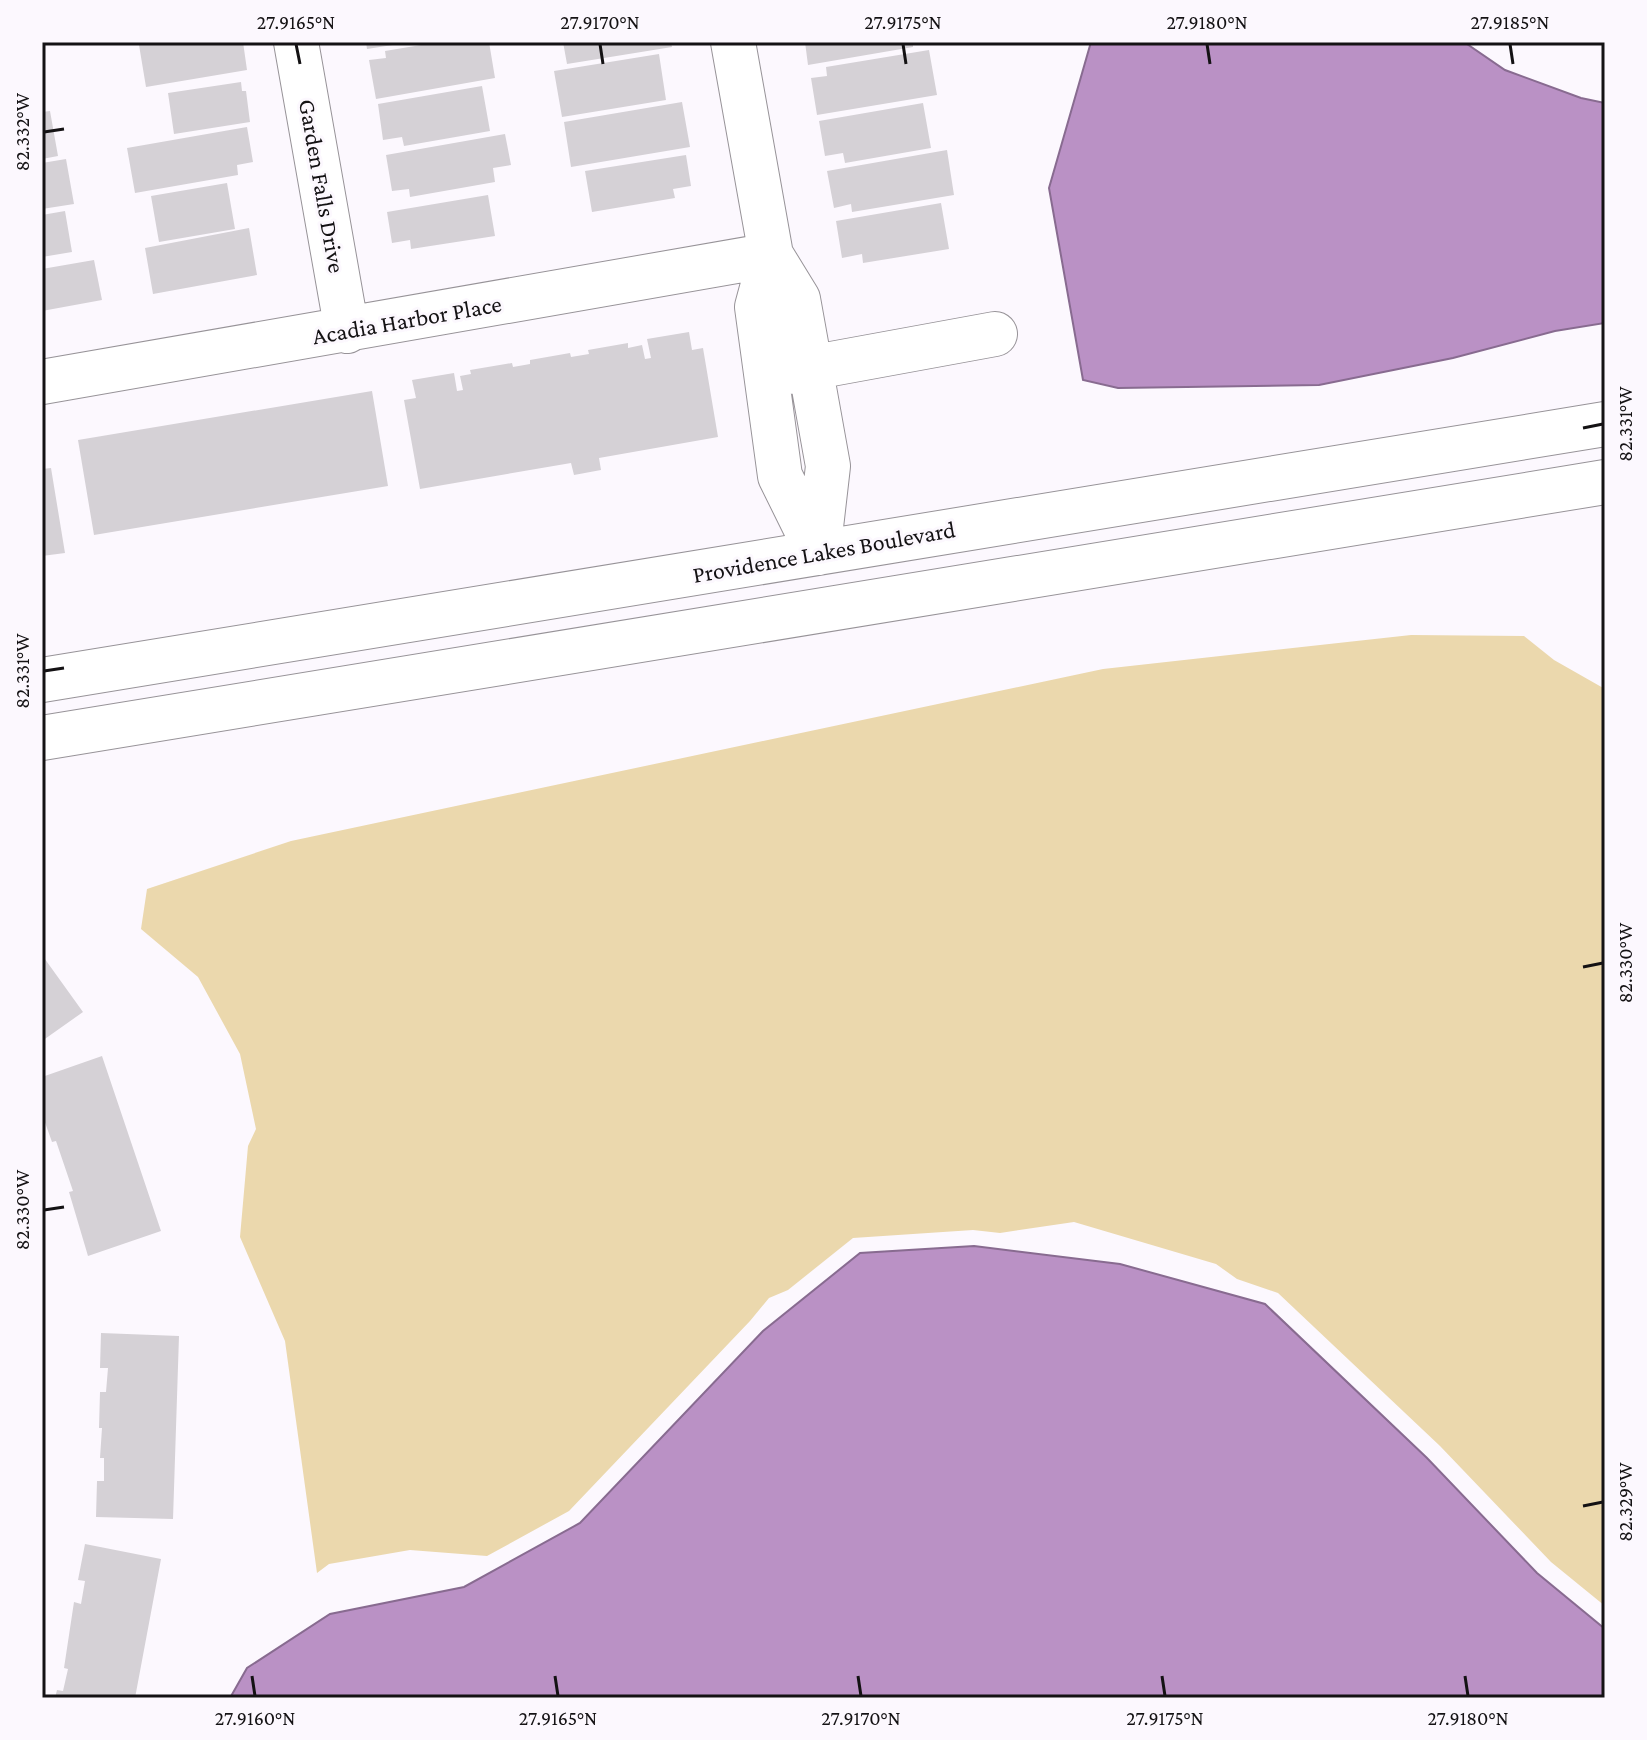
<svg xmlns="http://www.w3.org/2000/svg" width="1647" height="1740" viewBox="0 0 1647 1740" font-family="'Crimson Pro',serif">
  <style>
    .green { fill: #ebd8ad }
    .water { fill: #ba91c5; stroke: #886b90; stroke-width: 2 }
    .building { fill: #d5d1d6 }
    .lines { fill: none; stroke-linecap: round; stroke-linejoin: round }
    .minor-casing { stroke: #979398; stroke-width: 46 }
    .minor { stroke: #fff; stroke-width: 44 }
    .ticks { fill: none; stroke: #141214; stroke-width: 3 }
    .labels { text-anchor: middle; stroke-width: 6; stroke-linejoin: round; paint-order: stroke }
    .street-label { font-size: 24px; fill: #141214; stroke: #fcf8fe }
    .neatline { fill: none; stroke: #141214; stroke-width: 3 }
    .ticks-label { font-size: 20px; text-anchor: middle; fill: #141214 }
  </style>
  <rect width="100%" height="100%" fill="#fcf8fe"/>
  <path class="green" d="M1411,635l113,1 30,24 51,29v917l-54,-44 -111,-116 -162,-153 -41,-14 -21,-15 -142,-42 -74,11 -27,-3 -120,8 -65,52 -19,8 -19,23 -181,190 -82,45 -77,-6 -81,14 -12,9 -32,-232 -45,-104 8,-91 8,-17 -16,-75 -42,-77 -57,-48 6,-40 144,-48 812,-172z"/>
  <path class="water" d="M1091,42h373l41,28 76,28 24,5v220l-50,8 -102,27 -134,27 -201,3 -35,-8 -34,-192z
    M974,1246l146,18 145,40 162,154 110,115 68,56v69h-1375l17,-30 83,-54 134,-27 116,-64 183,-192 97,-78z"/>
  <path class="building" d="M162,42h81l4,28 -101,17 -7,-42z
    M366,42h33v2l-32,5z
    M439,42h50l6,36 -119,21 -7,-39 17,-2 -1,-7z
    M563,42h108l1,5 -105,17z
    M805,42h108v5l-105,18z
    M929,50l8,45 -120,20 -6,-37 16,-2 -1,-9z
    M659,54l7,46 -104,17 -8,-46z
    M241,82l1,9h4l4,31 -76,12 -6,-41z
    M482,86l8,45 -86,15 -2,-9 -19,3 -5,-36z
    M682,102l8,45 -119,20 -7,-45z
    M923,103l8,45 -86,15 -2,-10 -18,3 -6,-35z
    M50,111l8,45 -16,3v-47z
    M247,127l6,35 -16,3 1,10 -103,18 -8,-45z
    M505,134l6,31 -18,3 2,14 -85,15 -1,-8 -17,2 -6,-36z
    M947,150l7,45 -102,17 -1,-8 -17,4 -7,-37z
    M686,155l5,31 -18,3 2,9 -83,14 -7,-41z
    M66,159l8,45 -32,5v-46z
    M227,183l8,46 -76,13 -8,-46z
    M488,195l7,41 -84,13 -1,-9 -18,3 -5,-31z
    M941,203l8,46 -86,14 -1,-9 -20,4 -6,-37z
    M65,211l7,41 -30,5v-42z
    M249,228l8,47 -104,19 -8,-46z
    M94,260l8,40 -60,11v-42z
    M689,332l3,18 11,-2 15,89 -119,21 2,12 -27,5 -3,-12 -151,26 -16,-89 12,-2 -4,-18 42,-7 3,18 6,-1 -3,-14 11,-2 -1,-4 42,-7 1,4 17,-3v-4l40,-7 1,4 18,-3 -1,-4 40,-7v5l14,-3 3,14 6,-1 -4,-19z
    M372,391l16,95 -294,49 -16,-95z
    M51,468l14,85 -23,3v-87z
    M42,955l41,57 -41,29z
    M102,1056l59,175 -73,25 -19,-64 4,-1 -17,-50 -4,1 -10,-28v-37z
    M101,1333l78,3 -6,183 -77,-2 1,-36h7v-23h-4l2,-30h-3l1,-36h6l2,-24h-8z
    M85,1544l76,15 -26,139h-80l2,-8 6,1 5,-22 -4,-1 10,-66 7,2 4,-23 -7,-1z"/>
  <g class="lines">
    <defs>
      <path id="minor" d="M296,42l51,289
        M733,42l38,213 27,44 30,167 -10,87 -38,-77 -23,-169 14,-52
        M782,373l213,-39
        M42,382l729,-127
        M42,680l1563,-256
        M42,738l1563,-256"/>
    </defs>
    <use href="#minor" class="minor-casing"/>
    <use href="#minor" class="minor"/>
  </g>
  <path class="ticks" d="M296,44l4,20M600,44l3,20M903,44l3,20M1207,44l3,20M1510,44l3,20M44,132l20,-3M1583,428l20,-4M44,671l20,-3M1583,967l20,-4M44,1210l20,-3M1583,1506l20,-4M252,1676l3,20M555,1676l3,20M858,1676l3,20M1162,1676l3,20M1465,1676l3,20"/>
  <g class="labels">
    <g class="street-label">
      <text transform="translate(322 186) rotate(80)" y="8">Garden Falls Drive</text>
      <text transform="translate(407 320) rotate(-10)" y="8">Acadia Harbor Place</text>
      <text transform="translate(824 552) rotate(-10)" y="8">Providence Lakes Boulevard</text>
    </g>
  </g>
  <rect width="1647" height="1740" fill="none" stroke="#fcf8fe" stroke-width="88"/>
  <rect x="44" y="44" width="1559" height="1652" class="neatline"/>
  <g class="ticks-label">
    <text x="296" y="29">27.9165°N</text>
    <text x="600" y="29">27.9170°N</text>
    <text x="903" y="29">27.9175°N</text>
    <text x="1207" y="29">27.9180°N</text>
    <text x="1510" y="29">27.9185°N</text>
    <text transform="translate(22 132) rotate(-90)" y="7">82.332°W</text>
    <text transform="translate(1625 424) rotate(-90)" y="7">82.331°W</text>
    <text transform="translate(22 671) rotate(-90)" y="7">82.331°W</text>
    <text transform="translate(1625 963) rotate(-90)" y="7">82.330°W</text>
    <text transform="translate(22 1210) rotate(-90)" y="7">82.330°W</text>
    <text transform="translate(1625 1502) rotate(-90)" y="7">82.329°W</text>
    <text x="255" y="1725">27.9160°N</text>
    <text x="558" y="1725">27.9165°N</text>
    <text x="861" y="1725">27.9170°N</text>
    <text x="1165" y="1725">27.9175°N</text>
    <text x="1468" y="1725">27.9180°N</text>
  </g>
</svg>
